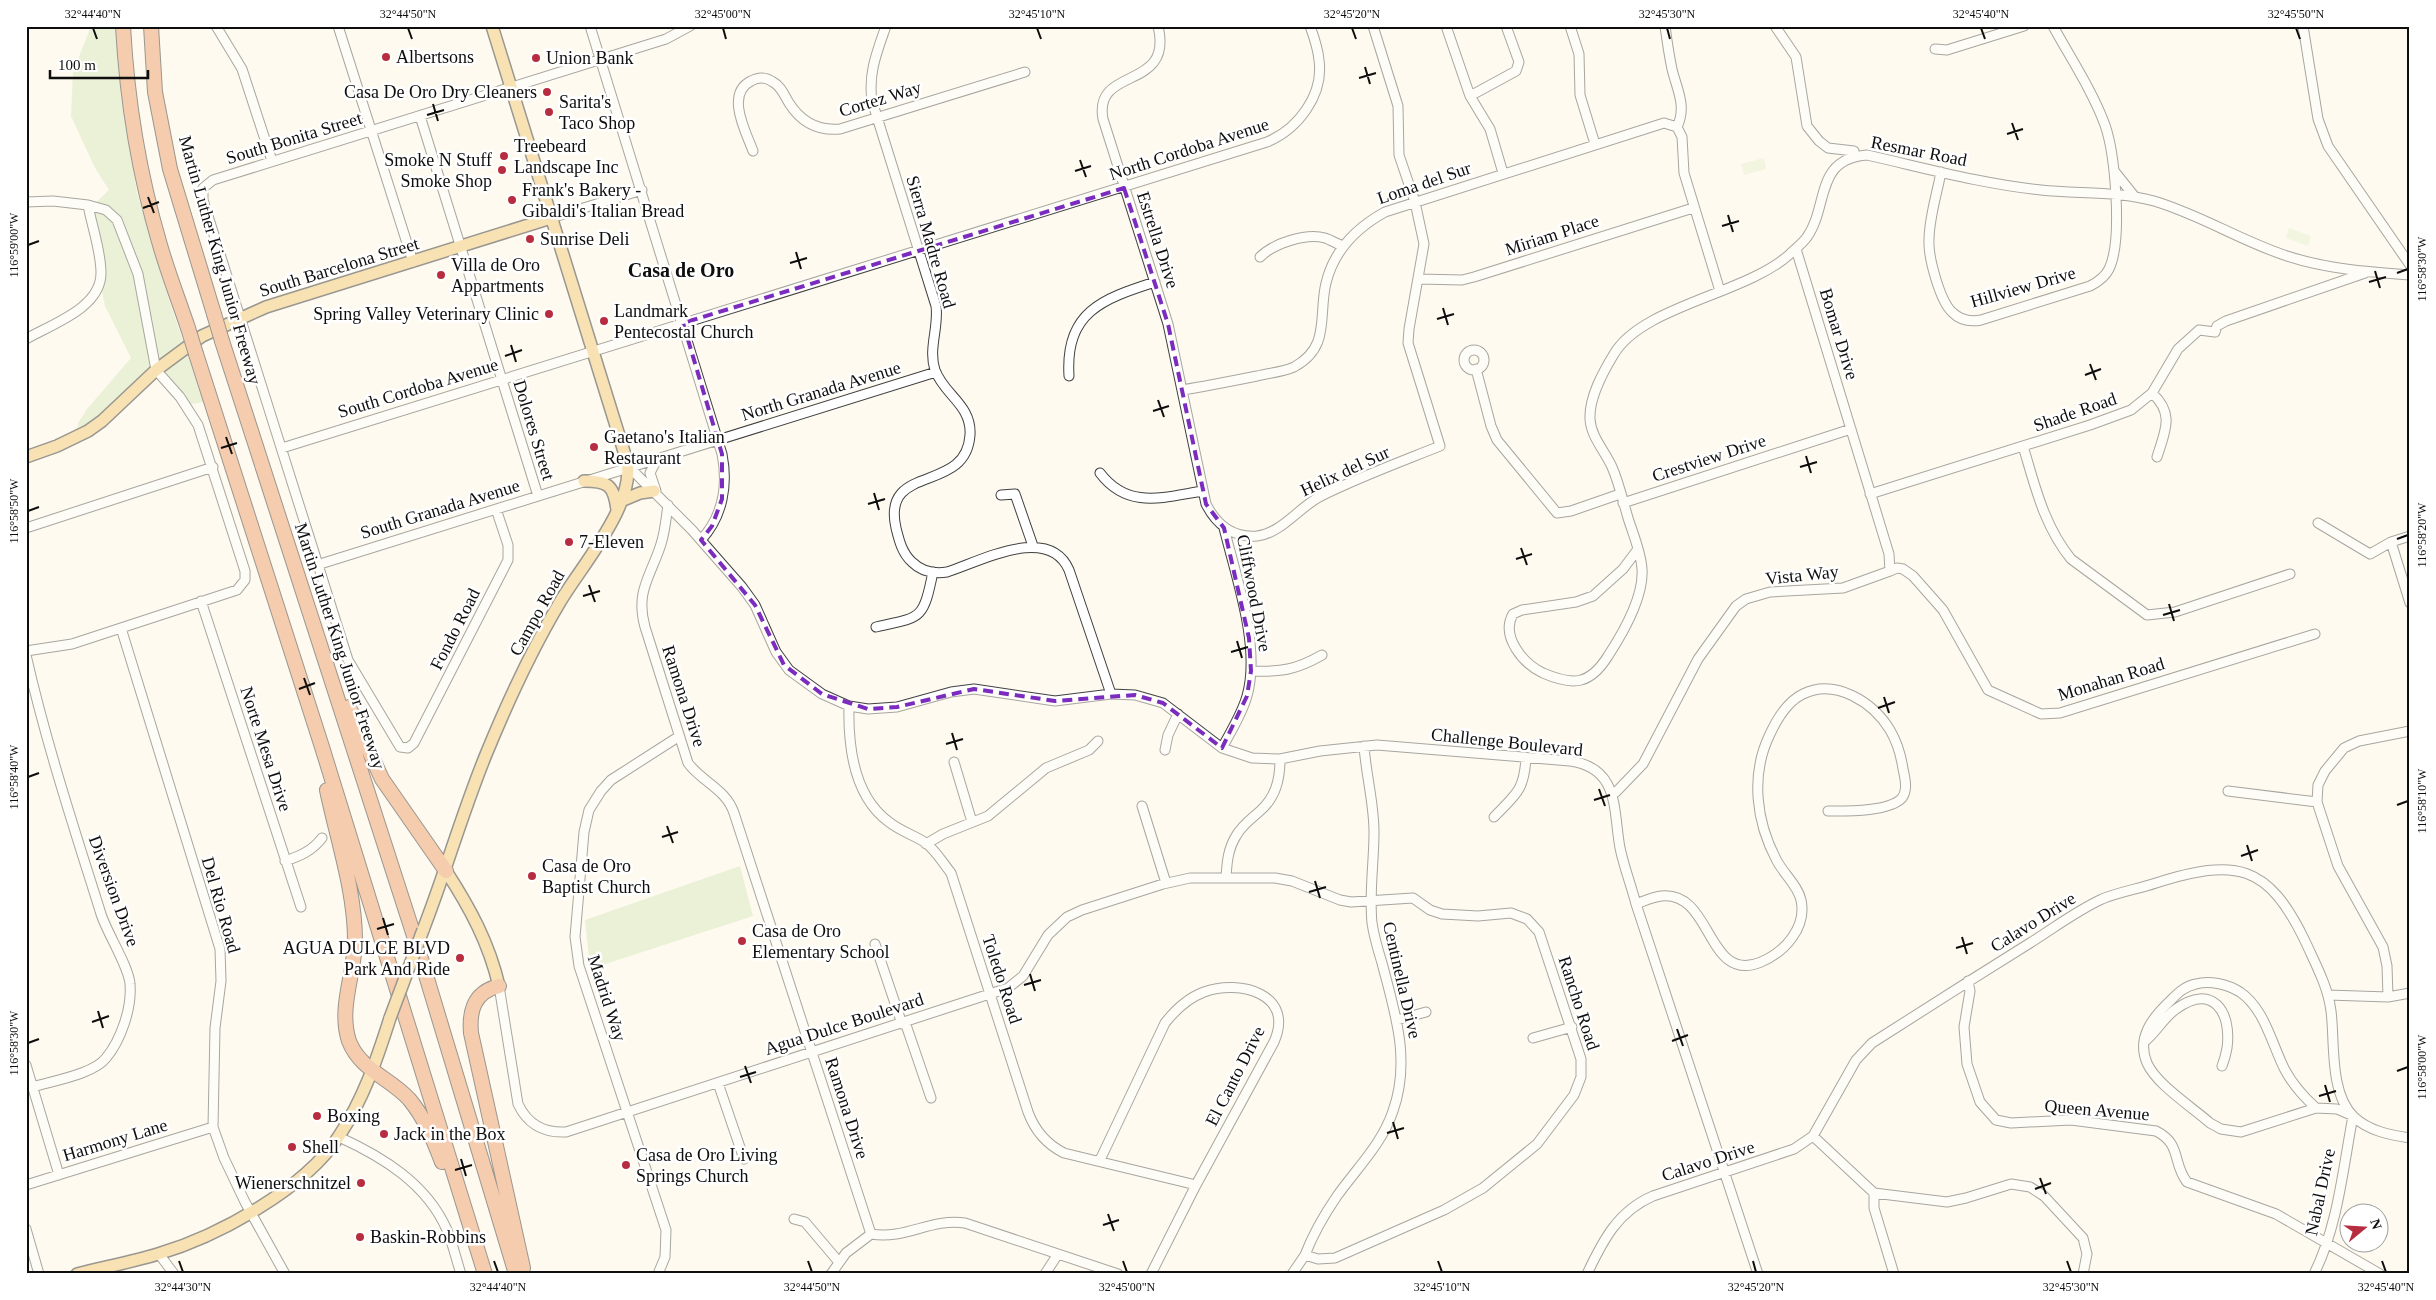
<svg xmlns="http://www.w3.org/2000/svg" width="2436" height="1300" viewBox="0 0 2436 1300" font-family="'Times New Roman',serif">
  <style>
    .green { fill: #d5e7ba }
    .pitch { fill: #e5efcc }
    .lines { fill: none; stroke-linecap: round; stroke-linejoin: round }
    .minor-casing { stroke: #414141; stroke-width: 11 }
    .major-casing { stroke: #1f1f1f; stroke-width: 14 }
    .highway-casing { stroke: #1f1f1f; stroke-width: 16 }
    .minor { stroke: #fff; stroke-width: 9 }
    .major { stroke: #f1c66c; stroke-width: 11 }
    .highway { stroke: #ed945f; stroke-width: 14 }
    .major-bridge-casing { stroke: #1f1f1f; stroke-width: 14; stroke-linecap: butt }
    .highway-bridge-casing { stroke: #1f1f1f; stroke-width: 16; stroke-linecap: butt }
    .major-bridge { stroke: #f1c66c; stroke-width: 11 }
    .highway-bridge { stroke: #ed945f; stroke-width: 14 }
    .marked { fill: none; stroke: #7b2cbf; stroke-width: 4; stroke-dasharray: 10 6; stroke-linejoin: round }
    .ticks { fill: none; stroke: #0e0e0e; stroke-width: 2 }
    .poi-dot { fill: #b72d3f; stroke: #fff; stroke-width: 2 }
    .labels { text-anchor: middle; stroke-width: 5; stroke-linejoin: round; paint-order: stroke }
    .poi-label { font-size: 18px; fill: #0e0e0e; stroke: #fff; text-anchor: start }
    .street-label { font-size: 18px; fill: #0e0e0e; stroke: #fff }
    .quarter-label { font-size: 20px; font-weight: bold; fill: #0e0e0e; stroke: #fff }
    .neatline { fill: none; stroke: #0e0e0e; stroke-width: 2 }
    .ticks-label { font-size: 12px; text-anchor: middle; fill: #0e0e0e }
  </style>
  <rect width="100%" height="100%" fill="#fefaef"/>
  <path class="green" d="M91,26h25l3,50 18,117 34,113 33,96 -18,3 -30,-35 -80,67 2,-14 9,-14 44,-51 -26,-52 -19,-94 23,-22 -14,-22 -24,-52 2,-44z
    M740,866l13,50 -163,53 -5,-49z"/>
  <path class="pitch" d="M1764,158l2,11 -22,6 -3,-11z
    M2289,228l22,8 -3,10 -22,-8z"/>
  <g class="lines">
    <defs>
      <path id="minor" d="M216,26l26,43 30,92
        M338,26l75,236
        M590,26l132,428c6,31 1,62 -21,86
        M886,26c-9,26 -18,47 -14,75l64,205c3,21 -8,43 -1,64 9,25 37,35 35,65 -4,60 -89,27 -74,93 3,12 6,25 16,34 9,9 22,12 35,10 34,-11 102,-48 122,-2l42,124
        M1158,26c16,66 -65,39 -55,93l65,205 38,180c10,20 27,34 51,32 25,-3 42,-29 64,-40 38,-19 79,-34 119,-50l-32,-103 1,-14 15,-85 -9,-42 -16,-47 -1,-49 -25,-80
        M1446,26l24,70 20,33 13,44
        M1570,26l9,28 1,41 15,49
        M1665,26c2,15 4,29 7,43 5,21 15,37 5,58
        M1775,26l21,31 11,69 12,15 9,7 26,3 -1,6
        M2303,26l15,93 10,27 82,119
        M1935,49l12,1 77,-24
        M1470,96l46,-25 3,-9 -13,-36
        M420,116l118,380
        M1677,127l5,10 2,36 36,118
        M753,151c-7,-19 -28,-57 -2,-70 7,-4 15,-4 22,1 8,4 11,13 16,21 12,19 29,28 51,26l185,-57
        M1941,172c-4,22 -12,46 -12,68 -1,17 11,61 23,72 8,8 19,10 29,8l109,-34c8,-4 15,-9 19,-17 14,-29 6,-115 -4,-144 -13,-35 -34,-66 -52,-99
        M2115,172l20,25
        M26,202l27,-1 35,4 18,5 11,10 21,54 18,96 24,27 18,28 47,146v9l-8,10 -165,54 -46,7
        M551,218l91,-28
        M1260,257c14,-14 46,-24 65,-19 6,2 12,6 18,8
        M1419,279l43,1 12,-3 219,-69
        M26,339c26,-15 75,-31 75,-66 0,-22 -9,-46 -13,-68
        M1464 360a10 10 0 1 1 20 0a10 10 0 1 1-20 0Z
        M1476,369l15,57 6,14 60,73 14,-2 49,-17
        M1069,376c-4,-64 33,-77 86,-94
        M1182,390c25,-4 50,-9 75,-14 12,-3 26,-4 37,-9 37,-20 24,-51 32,-84 8,-33 30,-55 59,-71l279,-89 13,4
        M2152,393c23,21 13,38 5,64
        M2023,446c12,40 21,80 48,113l76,56 28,-3 115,-38
        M282,448l985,-306c31,-13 57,-47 52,-82 -1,-12 -5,-23 -9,-34
        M629,467l63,63 50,57 13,18 21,47 13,18 33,24 27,12 19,3 29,-2 54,-15 23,-3 81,12 56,-7 24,1 28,8 59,45 30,10 28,1 40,-8 57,-6 193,16c50,7 43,49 50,87 4,19 11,37 16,56l122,370
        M1100,473c28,37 64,24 103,18
        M656,491l-6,-18 7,-14
        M1870,494l220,-69 41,-15 21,-17 26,-44 21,-19 16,2 2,-6 9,-5 139,-48
        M1001,495l14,-1 18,52
        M1623,503l228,-74
        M668,505c-2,13 -3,27 -7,39 -10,32 -26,47 -16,83l43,136c14,19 38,26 46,50l137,421c35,6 59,-16 94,-11l153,51
        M496,509l12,36v15l-94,183 -6,5 -8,-1 -52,-87 -145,-460v-12l10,-8 453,-141 24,-13
        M2318,523l52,31 21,-12 19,-6
        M26,528l187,-61
        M2391,542l19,61
        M1638,549l-15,20 -30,27 -17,6 -54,8 -9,4c-13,23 11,50 30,59 30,13 47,12 65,-17 15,-23 36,-60 34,-87 -1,-17 -9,-35 -14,-51 -5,-17 -9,-35 -16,-51 -7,-16 -21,-30 -22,-48 -1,-22 13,-47 24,-65 28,-48 132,-60 176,-100 5,-5 13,-11 17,-17 22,-31 7,-78 60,-82 58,13 115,29 174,35 37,4 78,1 113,11 47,14 87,40 133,55 40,13 81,16 123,19
        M317,565l619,-193
        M1890,571l7,-3 6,1 10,7 30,34 45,80 53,24 19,-1 255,-79
        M201,601l100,306
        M876,627c46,-10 47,-7 57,-55
        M121,628l99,321 1,32 -6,47 -2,99 11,31 21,44 40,72
        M26,655c20,88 48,173 75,259 6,19 28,53 29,70 2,24 -9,56 -24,74 -12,16 -54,23 -73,29
        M1251,671c30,1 45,-1 71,-16
        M849,706c-1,40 4,90 40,116 11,9 25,13 37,21 10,8 17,20 25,30l77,239c7,19 18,32 36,41l132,32
        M1222,748c9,-17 20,-34 25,-52 14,-49 -11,-119 -23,-168
        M1165,750l3,-15 10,-21
        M954,762l18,60
        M2228,791l89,11
        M1613,793l3,-1 27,-28 55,-105 38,-53 10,-7 24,-7 73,-4 47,-17 -1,-17 -93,-305
        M1142,806l24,77
        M1494,817c22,-23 30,-26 32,-59
        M926,844l17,-10 45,-18 58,-48 43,-18 9,-9
        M285,861c15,-5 27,-10 37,-23
        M1226,877c1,-15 2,-28 10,-41 6,-11 15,-17 24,-25 16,-14 20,-32 20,-52
        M1636,904c8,-3 17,-7 25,-8 52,-6 45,89 100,66 24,-10 46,-35 40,-62 -3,-14 -17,-26 -24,-39 -21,-39 -27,-86 -7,-127 7,-15 18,-33 33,-40 32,-16 70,8 87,36 7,12 11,25 13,39 2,9 5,21 -1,29 -13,14 -56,13 -74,13
        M875,944l27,80
        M1968,981l2,10 -6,36 3,37 13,38 16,18 15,3 60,-3 85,11c26,13 16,32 31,51l89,32 104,60
        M499,986l19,118c10,21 26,29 48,28l442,-144 15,-12 25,-41 19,-18 15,-7 81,-26 27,-6h85l17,3 48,19 11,2 62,-4 17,12 12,4 36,2 33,-3 16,6 12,13 42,127v18l-7,18 -37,49 -54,44 -39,22 -109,48 -17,1 -13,-4 -13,19
        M2328,995l60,2 22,-4
        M2388,997l-1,-31 -4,-19 -45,-81 -21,-64 1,-17 7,-14 19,-23 15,-7 51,-10
        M1397,1020l29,-8
        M905,1022l26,76
        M1533,1038l39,-11
        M2144,1042c12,-9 19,-24 32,-33 36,-26 56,2 51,39 -1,6 -3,13 -5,18
        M26,1065l33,110
        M718,1083l26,76
        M1813,1136l61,57 73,9 19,-4 45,-14 19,3 14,9 39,42 4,16 -4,20
        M339,1137c44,20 88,47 108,93 6,14 9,29 14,44
        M1100,1160l65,-137c11,-14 23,-25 39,-31 36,-13 91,2 70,50l-78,143 -45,89
        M26,1185l187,-58
        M1874,1193v15l20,66
        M794,1219l11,3 33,39
        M26,1229l13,45
        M159,1254l15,20
        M1305,1255c8,-21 19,-40 32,-59 20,-28 45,-52 56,-85 18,-51 2,-98 -11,-148 -4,-13 -8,-26 -10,-40 -3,-31 2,-60 2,-91 0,-29 -8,-57 -10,-86
        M658,1274l7,-17 1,-27 -87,-264 -4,-29 9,-105 5,-22 12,-19 10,-11 67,-43
        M831,1274l15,-21 25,-19
        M1045,1274l13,-20
        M1587,1274c16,-34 31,-63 66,-78l141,-47 19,-13 43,-76 16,-17c53,-34 105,-67 158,-100 24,-15 46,-32 72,-44 17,-7 36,-10 54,-16 80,-25 112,-20 150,60 10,22 22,44 25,68 4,30 -2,82 23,106 15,14 36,18 56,21
        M2314,1274c24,-48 29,-106 39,-158l-16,-7 -21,-1c-12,-11 -23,-23 -31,-38 -13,-25 -20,-61 -45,-78 -13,-8 -31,-12 -44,-8 -11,2 -18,9 -25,16 -18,17 -35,37 -24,63 9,21 45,44 63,60l11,6 20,3 75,-24"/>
      <path id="major" d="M26,457l31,-11 31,-15 14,-10 54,-51 46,-34 64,-29 285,-89
        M584,481c24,0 30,4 33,29
        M621,501l19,-8 14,-2
        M446,871c24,37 43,72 53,115
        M423,930c23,-59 40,-120 64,-178 21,-51 45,-103 73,-150 21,-36 79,-101 66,-144l-134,-432
        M77,1274c27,-7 55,-12 81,-20 60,-18 147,-65 181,-118 24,-36 38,-77 51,-118"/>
      <path id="highway" d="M123,26c4,74 16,148 37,219 8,28 19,56 28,83
        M151,26l4,66 15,77 44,145
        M222,341l194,601 100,332
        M196,354l126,393 163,527
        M349,707l33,72 64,92
        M327,790c10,48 28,101 28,150 0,33 -17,68 -6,101 11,29 41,37 60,58 16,19 24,40 33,63
        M499,986c-25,6 -30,24 -28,47l52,235"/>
    </defs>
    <use href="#minor" class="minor-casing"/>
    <use href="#major" class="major-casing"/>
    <use href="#highway" class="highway-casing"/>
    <use href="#minor" class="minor"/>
    <use href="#major" class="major"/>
    <use href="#highway" class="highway"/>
    <defs>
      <path id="major-bridge" d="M390,1018l33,-88"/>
      <path id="highway-bridge" d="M214,314l8,27
        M188,328l8,26"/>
    </defs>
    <use href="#major-bridge" class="major-bridge-casing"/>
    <use href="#highway-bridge" class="highway-bridge-casing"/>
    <use href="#major-bridge" class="major-bridge"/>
    <use href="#highway-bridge" class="highway-bridge"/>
  </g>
  <path d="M0 0H2436V1300H0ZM1124,188l44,136 38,180 18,24 25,110 2,33 -4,25 -25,52 -59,-45 -28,-8 -80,6 -81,-12 -77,18 -29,2 -46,-15 -38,-29 -29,-60 -54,-65 11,-14 10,-27v-45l-39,-131z" fill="#fefaef" fill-opacity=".55" fill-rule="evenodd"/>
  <path class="marked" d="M1124,188l44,136 38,180 18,24 25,110 2,33 -4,25 -25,52 -59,-45 -28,-8 -80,6 -81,-12 -77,18 -29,2 -46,-15 -38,-29 -29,-60 -54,-65 11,-14 10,-27v-45l-39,-131z"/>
  <path class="ticks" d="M93,28l4,11M408,28l4,11M723,28l3,11M1037,28l4,11M1352,28l4,11M1667,28l3,11M1981,28l4,11M2296,28l4,11M1365,67l5,17M1359,78l17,-5M433,104l5,17M427,115l17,-5M2012,123l6,17M2007,134l16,-5M1080,160l6,17M1075,171l16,-5M148,197l6,16M143,208l16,-6M1728,215l5,17M1722,226l17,-5M28,245l11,-4M796,252l5,17M790,263l17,-5M2375,271l5,17M2397,273l11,-4M2369,282l17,-5M1443,308l5,17M1437,319l17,-5M511,345l5,17M505,356l17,-6M2090,364l6,16M2085,375l16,-6M1158,400l6,17M1153,411l16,-5M226,437l6,17M221,448l16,-5M1806,456l5,17M1800,467l17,-5M874,493l5,17M868,504l17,-5M28,511l11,-4M2397,539l11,-4M1521,548l6,17M1516,559l16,-5M589,585l6,17M583,596l17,-5M2169,604l5,17M2163,615l17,-5M1237,641l5,17M1231,652l17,-5M304,678l6,17M299,689l16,-6M1884,697l5,16M1878,708l17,-6M952,733l5,17M946,744l17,-5M28,777l11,-4M1599,789l6,17M1594,800l16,-5M2397,805l11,-4M667,826l6,17M662,837l16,-5M2247,845l5,16M2241,856l17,-6M1315,881l5,17M1309,892l17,-5M383,918l5,17M377,929l17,-5M1962,937l5,17M1956,948l17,-5M1030,974l5,17M1024,985l17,-5M98,1011l5,17M92,1022l17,-6M1677,1029l6,17M1672,1041l16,-6M28,1043l11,-4M745,1066l6,17M2397,1071l11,-4M740,1077l16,-5M2325,1085l5,17M2319,1096l17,-5M1393,1122l5,17M1387,1133l17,-5M461,1159l5,17M455,1170l17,-5M2040,1178l6,16M2035,1189l16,-6M1108,1214l6,17M1103,1225l16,-5M179,1261l4,11M494,1261l4,11M808,1261l4,11M1123,1261l4,11M1438,1261l4,11M1753,1261l3,11M2067,1261l4,11M2382,1261l4,11"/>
  <g class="poi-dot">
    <circle cx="386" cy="57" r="5"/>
    <circle cx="536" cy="58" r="5"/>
    <circle cx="547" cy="92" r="5"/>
    <circle cx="549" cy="112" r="5"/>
    <circle cx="504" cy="156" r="5"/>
    <circle cx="502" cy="170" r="5"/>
    <circle cx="512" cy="200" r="5"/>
    <circle cx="530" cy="239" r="5"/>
    <circle cx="441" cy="275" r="5"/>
    <circle cx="549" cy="314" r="5"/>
    <circle cx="604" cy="321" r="5"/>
    <circle cx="594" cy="447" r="5"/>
    <circle cx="569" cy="542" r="5"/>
    <circle cx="532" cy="876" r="5"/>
    <circle cx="742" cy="941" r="5"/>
    <circle cx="460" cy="958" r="5"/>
    <circle cx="317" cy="1116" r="5"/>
    <circle cx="384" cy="1134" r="5"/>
    <circle cx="292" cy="1147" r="5"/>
    <circle cx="626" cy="1165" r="5"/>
    <circle cx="361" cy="1183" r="5"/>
    <circle cx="360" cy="1237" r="5"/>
  </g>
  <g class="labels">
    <g class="poi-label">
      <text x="396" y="63">Albertsons</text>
      <text x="546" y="64">Union Bank</text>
      <text x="537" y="98" text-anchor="end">Casa De Oro Dry Cleaners</text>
      <text x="559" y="108">Sarita's<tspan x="559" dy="21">Taco Shop</tspan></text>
      <text x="514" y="152">Treebeard<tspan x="514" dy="21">Landscape Inc</tspan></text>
      <text x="492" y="166" text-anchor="end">Smoke N Stuff<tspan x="492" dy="21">Smoke Shop</tspan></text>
      <text x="522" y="196">Frank's Bakery -<tspan x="522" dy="21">Gibaldi's Italian Bread</tspan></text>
      <text x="540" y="245">Sunrise Deli</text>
      <text x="451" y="271">Villa de Oro<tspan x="451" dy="21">Appartments</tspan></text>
      <text x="614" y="317">Landmark<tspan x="614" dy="21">Pentecostal Church</tspan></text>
      <text x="539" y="320" text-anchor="end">Spring Valley Veterinary Clinic</text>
      <text x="604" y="443">Gaetano's Italian<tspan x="604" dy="21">Restaurant</tspan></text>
      <text x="579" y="548">7-Eleven</text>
      <text x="542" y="872">Casa de Oro<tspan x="542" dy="21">Baptist Church</tspan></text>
      <text x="752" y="937">Casa de Oro<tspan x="752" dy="21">Elementary School</tspan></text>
      <text x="450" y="954" text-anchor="end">AGUA DULCE BLVD<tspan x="450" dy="21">Park And Ride</tspan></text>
      <text x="327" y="1122">Boxing</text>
      <text x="394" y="1140">Jack in the Box</text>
      <text x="302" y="1153">Shell</text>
      <text x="636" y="1161">Casa de Oro Living<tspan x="636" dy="21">Springs Church</tspan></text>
      <text x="351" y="1189" text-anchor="end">Wienerschnitzel</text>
      <text x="370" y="1243">Baskin-Robbins</text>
    </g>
    <g class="street-label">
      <text transform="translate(880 99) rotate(-17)" y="6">Cortez Way</text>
      <text transform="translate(294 138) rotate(-17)" y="6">South Bonita Street</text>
      <text transform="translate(1189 149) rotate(-18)" y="6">North Cordoba Avenue</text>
      <text transform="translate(1919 151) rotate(11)" y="6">Resmar Road</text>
      <text transform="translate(1424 183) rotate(-19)" y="6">Loma del Sur</text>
      <text transform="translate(1552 235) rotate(-18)" y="6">Miriam Place</text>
      <text transform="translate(1158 240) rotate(72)" y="6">Estrella Drive</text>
      <text transform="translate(931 242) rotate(74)" y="6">Sierra Madre Road</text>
      <text transform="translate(220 260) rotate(74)" y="6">Martin Luther King Junior Freeway</text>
      <text transform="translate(339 267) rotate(-17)" y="6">South Barcelona Street</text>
      <text transform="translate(2023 287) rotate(-16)" y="6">Hillview Drive</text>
      <text transform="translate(1839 334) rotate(73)" y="6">Bomar Drive</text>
      <text transform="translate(418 388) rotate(-17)" y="6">South Cordoba Avenue</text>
      <text transform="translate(821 391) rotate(-17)" y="6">North Granada Avenue</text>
      <text transform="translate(2075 412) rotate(-19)" y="6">Shade Road</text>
      <text transform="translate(534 430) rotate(73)" y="6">Dolores Street</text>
      <text transform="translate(1709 458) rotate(-18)" y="6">Crestview Drive</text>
      <text transform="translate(1345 471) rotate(-25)" y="6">Helix del Sur</text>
      <text transform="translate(440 509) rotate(-17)" y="6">South Granada Avenue</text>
      <text transform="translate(1802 575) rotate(-6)" y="6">Vista Way</text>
      <text transform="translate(1254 593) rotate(79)" y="6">Cliffwood Drive</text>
      <text transform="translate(537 613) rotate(-61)" y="6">Campo Road</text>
      <text transform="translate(455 629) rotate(-63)" y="6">Fondo Road</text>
      <text transform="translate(340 646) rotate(72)" y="6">Martin Luther King Junior Freeway</text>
      <text transform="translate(2111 679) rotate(-17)" y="6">Monahan Road</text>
      <text transform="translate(684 696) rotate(72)" y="6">Ramona Drive</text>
      <text transform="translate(1507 742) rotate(6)" y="6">Challenge Boulevard</text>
      <text transform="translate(266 749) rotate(72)" y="6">Norte Mesa Drive</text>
      <text transform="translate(114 891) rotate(70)" y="6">Diversion Drive</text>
      <text transform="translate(221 905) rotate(74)" y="6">Del Rio Road</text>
      <text transform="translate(2033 922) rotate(-32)" y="6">Calavo Drive</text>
      <text transform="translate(1002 979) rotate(72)" y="6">Toledo Road</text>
      <text transform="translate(1402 980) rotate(77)" y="6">Centinella Drive</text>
      <text transform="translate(607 998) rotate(72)" y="6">Madrid Way</text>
      <text transform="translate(1579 1003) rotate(72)" y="6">Rancho Road</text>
      <text transform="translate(844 1024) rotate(-18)" y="6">Agua Dulce Boulevard</text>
      <text transform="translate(1235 1076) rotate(-63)" y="6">El Canto Drive</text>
      <text transform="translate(847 1108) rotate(72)" y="6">Ramona Drive</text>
      <text transform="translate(2097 1110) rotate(5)" y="6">Queen Avenue</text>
      <text transform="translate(115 1140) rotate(-17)" y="6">Harmony Lane</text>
      <text transform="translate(1708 1161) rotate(-18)" y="6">Calavo Drive</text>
      <text transform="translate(2320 1192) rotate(-78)" y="6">Nabal Drive</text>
    </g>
    <g class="quarter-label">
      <text x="681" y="277">Casa de Oro</text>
    </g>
  </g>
  <rect width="2436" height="1300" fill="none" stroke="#ffffff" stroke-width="55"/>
  <g transform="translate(2364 1228) rotate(72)"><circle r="24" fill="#ffffff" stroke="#9f9f9f"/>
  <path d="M0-4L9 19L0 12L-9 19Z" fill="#b72d3f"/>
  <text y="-8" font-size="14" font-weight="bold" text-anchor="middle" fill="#0e0e0e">N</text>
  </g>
  <path d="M50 70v8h98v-8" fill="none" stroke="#0e0e0e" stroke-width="2.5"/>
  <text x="58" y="70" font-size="15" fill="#0e0e0e" stroke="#ffffff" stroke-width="4" paint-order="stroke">100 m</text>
  <rect x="28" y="28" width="2380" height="1244" class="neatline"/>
  <g class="ticks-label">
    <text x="93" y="18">32°44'40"N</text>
    <text x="408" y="18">32°44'50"N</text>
    <text x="723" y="18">32°45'00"N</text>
    <text x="1037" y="18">32°45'10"N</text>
    <text x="1352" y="18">32°45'20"N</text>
    <text x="1667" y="18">32°45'30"N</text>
    <text x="1981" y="18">32°45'40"N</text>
    <text x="2296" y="18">32°45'50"N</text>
    <text transform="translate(14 245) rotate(-90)" y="4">116°59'00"W</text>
    <text transform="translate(2422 269) rotate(-90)" y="4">116°58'30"W</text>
    <text transform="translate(14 511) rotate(-90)" y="4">116°58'50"W</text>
    <text transform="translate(2422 535) rotate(-90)" y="4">116°58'20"W</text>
    <text transform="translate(14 777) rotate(-90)" y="4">116°58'40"W</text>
    <text transform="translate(2422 801) rotate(-90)" y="4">116°58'10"W</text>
    <text transform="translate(14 1043) rotate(-90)" y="4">116°58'30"W</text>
    <text transform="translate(2422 1067) rotate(-90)" y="4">116°58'00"W</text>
    <text x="183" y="1291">32°44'30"N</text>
    <text x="498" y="1291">32°44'40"N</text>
    <text x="812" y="1291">32°44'50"N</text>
    <text x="1127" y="1291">32°45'00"N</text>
    <text x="1442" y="1291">32°45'10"N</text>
    <text x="1756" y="1291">32°45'20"N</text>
    <text x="2071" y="1291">32°45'30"N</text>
    <text x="2386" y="1291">32°45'40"N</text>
  </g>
</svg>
